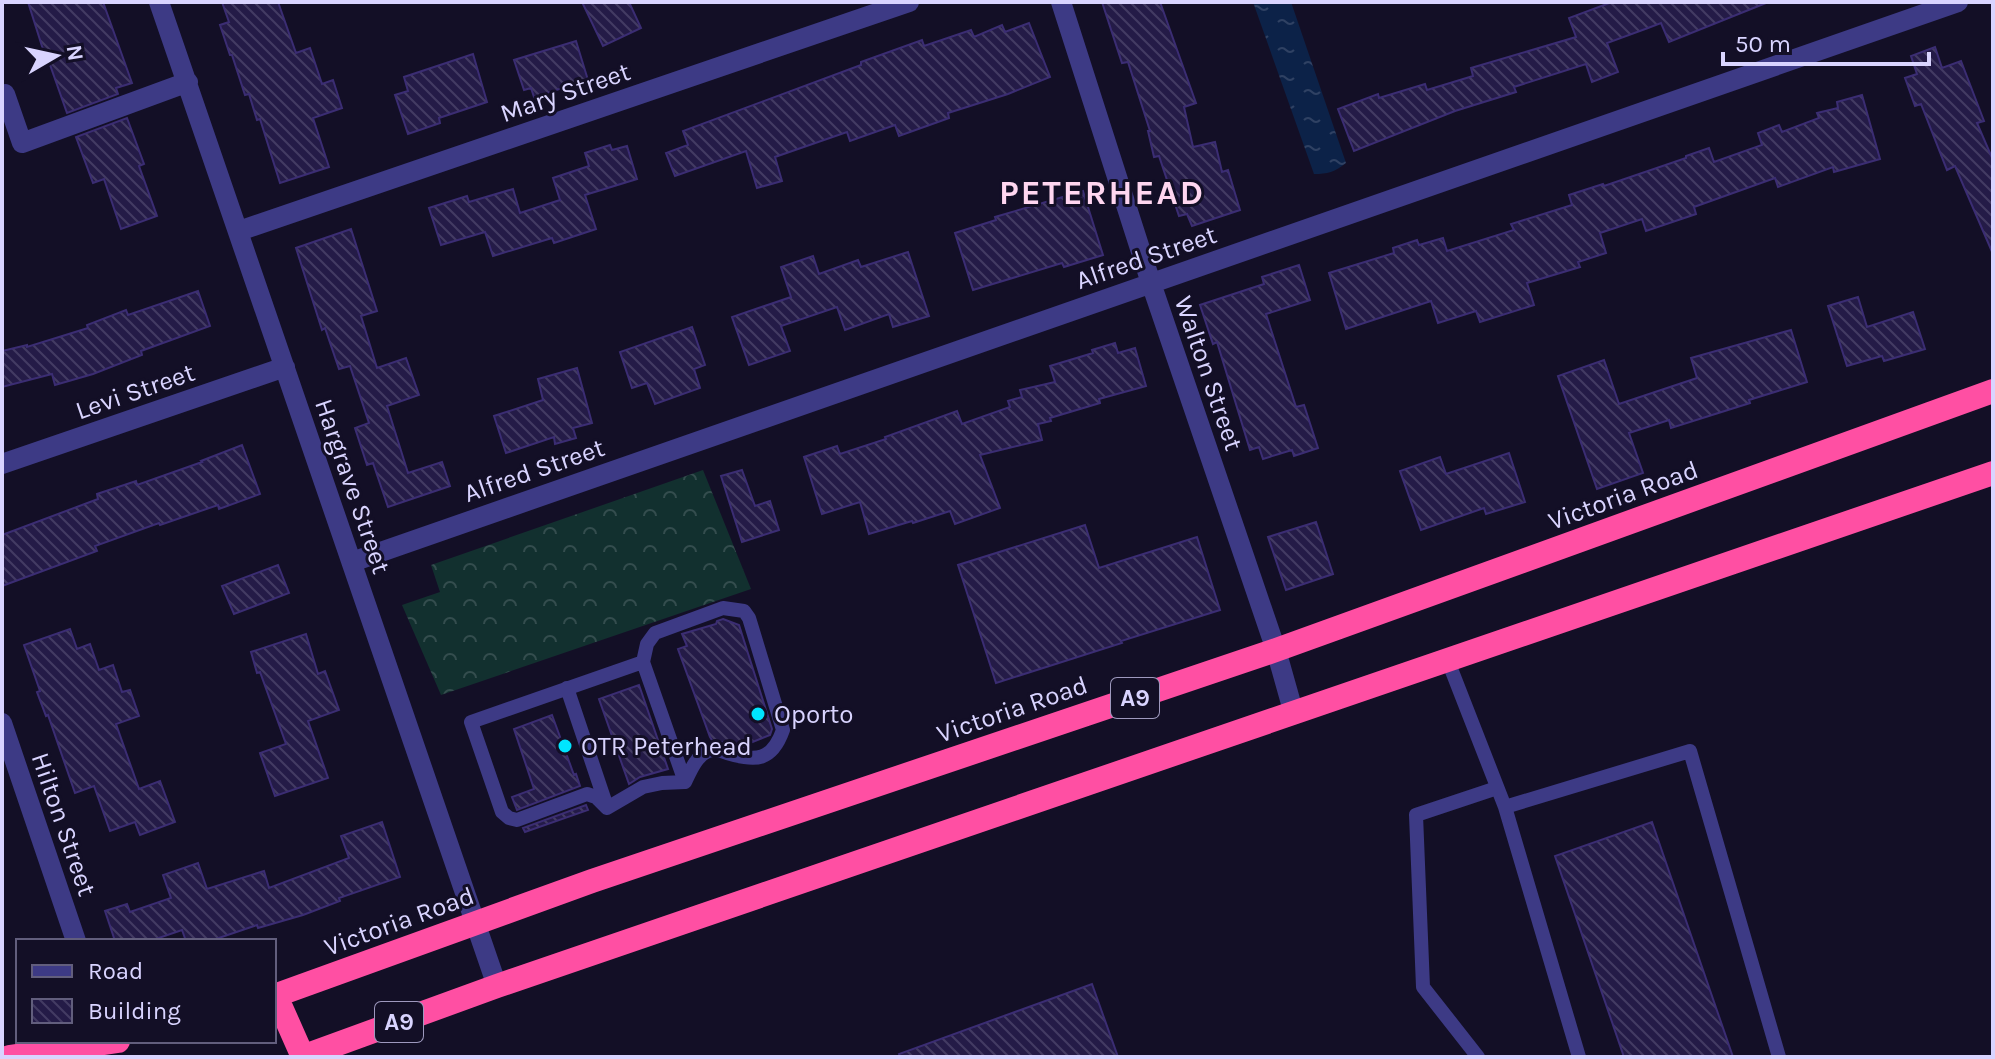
<svg xmlns="http://www.w3.org/2000/svg" width="1995" height="1059" viewBox="0 0 1995 1059" font-family="Karla,sans-serif">
  <style>
    .forest { fill: url(#forest-crowns) }
    .water { fill: url(#water-ripples) }
    .building { fill: url(#building-back-hatch); stroke: #3b2d73; stroke-width: 2 }
    .lines { fill: none; stroke-linecap: round; stroke-linejoin: round }
    .lane { stroke: #3d3a85; stroke-width: 14 }
    .street { stroke: #3d3a85; stroke-width: 20 }
    .highway { stroke: #ff4fa3; stroke-width: 24 }
    .poi-dot { fill: #00e5ff; stroke: #130f26; stroke-width: 3 }
    .labels { text-anchor: middle; stroke-width: 6; stroke-linejoin: round; paint-order: stroke }
    .shield { fill: #130f26; stroke: #9e99be; stroke-width: 2 }
    .shield-label { font-size: 24px; font-weight: bold; fill: #d9d4ff }
    .street-label { font-size: 26px; fill: #d9d4ff; stroke: #130f26 }
    .poi-label { font-size: 26px; fill: #d9d4ff; stroke: #130f26; text-anchor: start }
    .district-label { font-size: 34px; font-weight: bold; letter-spacing: 2px; fill: #ffd6f0; stroke: #130f26 }
  </style>
  <defs>
    <pattern id="forest-crowns" width="20" height="18" patternUnits="userSpaceOnUse" patternTransform="scale(2)"><rect width="20" height="18" fill="#12302f"/><path d="M2 6a3 3 0 1 1 6 0M12 15a3 3 0 1 1 6 0" fill="none" stroke="#344d4e"/></pattern>
    <pattern id="water-ripples" width="26" height="14" patternUnits="userSpaceOnUse" patternTransform="scale(2)"><rect width="26" height="14" fill="#0c2248"/><path d="M2 4q2-2 4 0t4 0M15 11q2-2 4 0t4 0" fill="none" stroke="#2f4163"/></pattern>
    <pattern id="building-back-hatch" width="6" height="6" patternUnits="userSpaceOnUse" patternTransform="scale(2)"><rect width="6" height="6" fill="#241b47"/><path d="M-1 5l2 2M0 0l6 6M5-1l2 2" fill="none" stroke="#433b63"/></pattern>
  </defs>
  <rect width="100%" height="100%" fill="#130f26"/>
  <path class="forest" d="M703,470l48,119 -310,106 -39,-90 38,-13 -9,-27z"/>
  <path class="water" d="M1253,2h38l55,161c-11,9 -19,11 -32,11z"/>
  <path class="building" d="M28,2h75l29,81 -16,5 2,6 -51,19 -18,-51h-2z
    M222,2h56l18,51 14,-5 12,36 11,-4 9,28 -29,10 16,49 -49,16 -20,-64 -3,1 -8,-26 -4,1 -13,-40h-2l-10,-30 9,-3z
    M582,2h47l12,26 -38,18z
    M1102,2h58l36,101 -12,4 9,40 22,-5 7,30 6,-2 12,40 -48,16 -5,-12 -8,2 -20,-60 -5,1 -6,-26h2l-22,-69 -6,1z
    M1612,2l154,1 -97,39 -8,-19 -13,5 -41,15 11,29 -26,10 -6,-18 -72,23 2,5 -61,19 -101,40 -16,-42 40,-15 1,4 46,-14 2,6 46,-14 -2,-8 105,-31 -7,-19z
    M1029,23l21,54 -42,17 -60,19 1,5 -50,18 -4,-11 -45,16 -3,-9 -72,25 7,24 -25,7 -11,-37 -71,25 -9,-23 22,-8 -5,-14 178,-66v-3l61,-22 2,6 47,-16 3,7 28,-12 3,7z
    M576,41l12,39 -54,17 -3,-9 -7,2 -10,-30z
    M1935,47l7,21 19,-7 23,60 -7,2 16,37v94l-38,-88 -8,4 -26,-66 -6,2 -10,-28 12,-4 -6,-18z
    M473,54l14,48 -48,16 1,5 -32,11 -13,-39 13,-4 -4,-14z
    M1862,95l18,64 -46,13 -1,-5 -55,20 -3,-9 -81,29 2,7 -50,17 -4,-12 -42,14 6,20 -28,9 2,5 -53,16 7,22 -54,17 -4,-11 -38,12 -7,-22 -85,28 -17,-56 65,-20 -1,-5 24,-8 2,5 24,-7 4,13 67,-21 -3,-6 61,-19 -3,-10 34,-11 1,2 82,-28v-2l23,-8 5,14 48,-17 -4,-12 21,-8 3,7 37,-14 -2,-5 21,-5 -1,-6z
    M127,118l17,46 -5,2 18,50 -36,13 -17,-50 -11,4 -17,-46z
    M610,145l2,5 15,-4 10,33 -52,16 11,34 -42,14 -2,-5 -59,18 -8,-24 -44,13 -12,-37 38,-12 2,6 44,-13 7,24 40,-13 -7,-22 36,-12 -4,-13z
    M1083,191l20,64 -39,12 -2,-4 -89,27 -18,-57 41,-13 -1,-3z
    M351,229l26,82 -16,5 16,52 29,-10 13,37 -32,11 21,67 34,-11 8,24 -62,21 -15,-44 -6,2 -12,-37 14,-5 -19,-57 -11,3 -14,-41 -3,2 -26,-82z
    M908,252l21,64 -36,11 -4,-13 -44,16 -8,-23 -56,19 9,25 -41,14 -17,-48 59,-20 -10,-30 32,-11 6,18 39,-14 3,7z
    M1299,265l11,35 -44,14 30,93 8,-2 14,43 -24,8 -2,-6 -29,9 -4,-12 -9,3 -33,-108 -4,2 -13,-39 64,-21 -2,-7z
    M198,291l12,35 -69,25 1,4 -49,19 -38,11 -3,-11 -50,13v-36l25,-6v2l61,-19 -1,-3 39,-15 2,5z
    M1858,297l9,30 46,-15 12,37 -41,12 -2,-5 -35,10 -19,-60z
    M692,327l13,38 -11,4 6,19 -45,16 -8,-21 -15,5 -12,-36z
    M1791,330l16,52 -58,18 1,3 -79,25 -2,-8 -40,13 14,40 -46,16 -39,-113 46,-16 15,44 78,-26 -6,-20z
    M1115,343l3,10 17,-5 11,38 -47,13 1,4 -50,15 1,3 -13,3 4,16 -62,15 20,53 -45,16 -5,-13 -37,12 -1,-2 -43,13 -9,-32 -38,12 -18,-57 33,-11 3,8 46,-15 -1,-2 72,-26 5,13 48,-17 -2,-6 14,-4 -2,-7 35,-8 -5,-16 43,-13 -1,-3z
    M577,368l15,55 -19,5 3,10 -21,6 -1,-7 -48,16 -12,-37 49,-16 -5,-21z
    M242,445l18,49 -41,15 -1,-4 -58,20 -1,-2 -64,23 2,5 -95,35v-51l96,-36 -1,-5 39,-13 1,4 65,-23 -1,-1z
    M1509,453l16,49 -39,12 -2,-6 -63,22 -21,-59 40,-14 6,17z
    M742,470l13,36 15,-5 9,29 -37,12 -21,-66z
    M1316,522l17,52 -47,16 -18,-53z
    M1085,525l14,43 98,-31 23,73 -99,31 1,2 -126,40 -38,-118z
    M278,565l11,28 -55,21 -12,-28z
    M723,619l16,6 33,104 -2,6 -25,10 -1,2 -32,-7 -2,-3 -32,-88 9,-3 -5,-12 34,-10 1,-3z
    M70,629l7,20 13,-5 9,26 14,-5 9,27 8,-2 9,26 -23,8 23,65 21,-8 15,41 -35,13 -5,-13 -25,9 -16,-45 -19,7 -27,-78 -2,1 -9,-24 3,-1 -16,-46z
    M306,634l12,40 7,-3 14,39 -31,11 20,57 -53,18 -15,-43 26,-9 -26,-72 -3,1 -6,-21z
    M639,685l29,84 -28,8 -11,7 -30,-85z
    M552,715l22,60 2,-1 4,12 -63,24 -5,-13 22,-8 -20,-60z
    M586,805l2,5 -63,22 -2,-4z
    M382,822l18,55 -61,21 1,3 -37,14 -45,13 -1,-3 -47,16h-24l-4,-11 -32,11h-35l-10,-30 22,-7 3,8 41,-14 -8,-23 35,-12 9,26 57,-18 5,17 80,-30 -8,-22z
    M1652,822l81,235h-109l-69,-201z
    M1092,984l26,73h-218l-1,-3z"/>
  <g class="lines">
    <path class="lane" d="M1448,661l57,146 185,-56 89,306
      M643,662l4,-18 8,-11 68,-25 21,3 5,7 34,112c-11,31 -27,32 -56,23 -5,-2 -13,-4 -19,-2 -12,5 -18,21 -23,31
      M567,688l40,119
      M1505,807l74,250
      M607,808l-11,-11 -9,-3 -70,26 -8,-2 -7,-6 -31,-90 172,-60 42,120
      M607,808l36,-21 19,-4 23,-1
      M1478,1057l-55,-70 -7,-172 81,-27"/>
    <path class="street" d="M159,2l338,984
      M1061,2l90,281 125,367 18,64
      M5,94l17,49 166,-61
      M239,231l670,-229
      M2,464l283,-97
      M352,562l1606,-560
      M2,723l74,218"/>
    <path class="highway" d="M274,996l318,-115 684,-231 717,-259
      M276,996l27,61
      M9,1057l109,-16
      M302,1057l195,-71 1496,-513"/>
  </g>
  <g class="poi-dot">
    <circle cx="758" cy="714" r="8"/>
    <circle cx="565" cy="746" r="8"/>
  </g>
  <g class="labels">
    <g class="shield">
      <rect x="1111" y="678" width="48" height="40" rx="6"/>
      <rect x="375" y="1002" width="48" height="40" rx="6"/>
    </g>
    <g class="shield-label">
      <text x="1135" y="706">A9</text>
      <text x="399" y="1030">A9</text>
    </g>
    <g class="street-label">
      <text transform="translate(565 92) rotate(-19)" y="9">Mary Street</text>
      <text transform="translate(1146 257) rotate(-19)" y="9">Alfred Street</text>
      <text transform="translate(1209 373) rotate(71)" y="9">Walton Street</text>
      <text transform="translate(135 391) rotate(-19)" y="9">Levi Street</text>
      <text transform="translate(534 470) rotate(-19)" y="9">Alfred Street</text>
      <text transform="translate(353 486) rotate(71)" y="9">Hargrave Street</text>
      <text transform="translate(1623 495) rotate(-20)" y="9">Victoria Road</text>
      <text transform="translate(1012 709) rotate(-19)" y="9">Victoria Road</text>
      <text transform="translate(64 824) rotate(71)" y="9">Hilton Street</text>
      <text transform="translate(399 921) rotate(-20)" y="9">Victoria Road</text>
    </g>
    <g class="poi-label">
      <text x="774" y="723">Oporto</text>
      <text x="581" y="755">OTR Peterhead</text>
    </g>
    <g class="district-label">
      <text x="1102" y="204">PETERHEAD</text>
    </g>
  </g>
  <rect width="1995" height="1059" fill="none" stroke="#d9d4ff" stroke-width="8"/>
  <rect x="16" y="939" width="260" height="104" fill="#130f26" stroke="#625e7d" stroke-width="2"/>
  <rect x="32" y="965" width="40" height="12" fill="#3d3a85" stroke="#625e7d" stroke-width="2"/>
  <text x="88" y="979" font-size="24" fill="#d9d4ff">Road</text>
  <rect x="32" y="999" width="40" height="24" fill="url(#building-back-hatch)" stroke="#625e7d" stroke-width="2"/>
  <text x="88" y="1019" font-size="24" fill="#d9d4ff">Building</text>
  <g transform="translate(56 56) rotate(81)" stroke="#130f26" stroke-width="6" paint-order="stroke">
  <path d="M0-6L14 30L0 20L-14 30Z" fill="#d9d4ff"/>
  <text y="-12" font-size="22" font-weight="bold" text-anchor="middle" fill="#d9d4ff">N</text>
  </g>
  <path d="M1723 52v12h206v-12" fill="none" stroke="#d9d4ff" stroke-width="4"/>
  <text x="1735" y="52" font-size="24" fill="#d9d4ff" stroke="#130f26" stroke-width="6" paint-order="stroke">50 m</text>
</svg>
